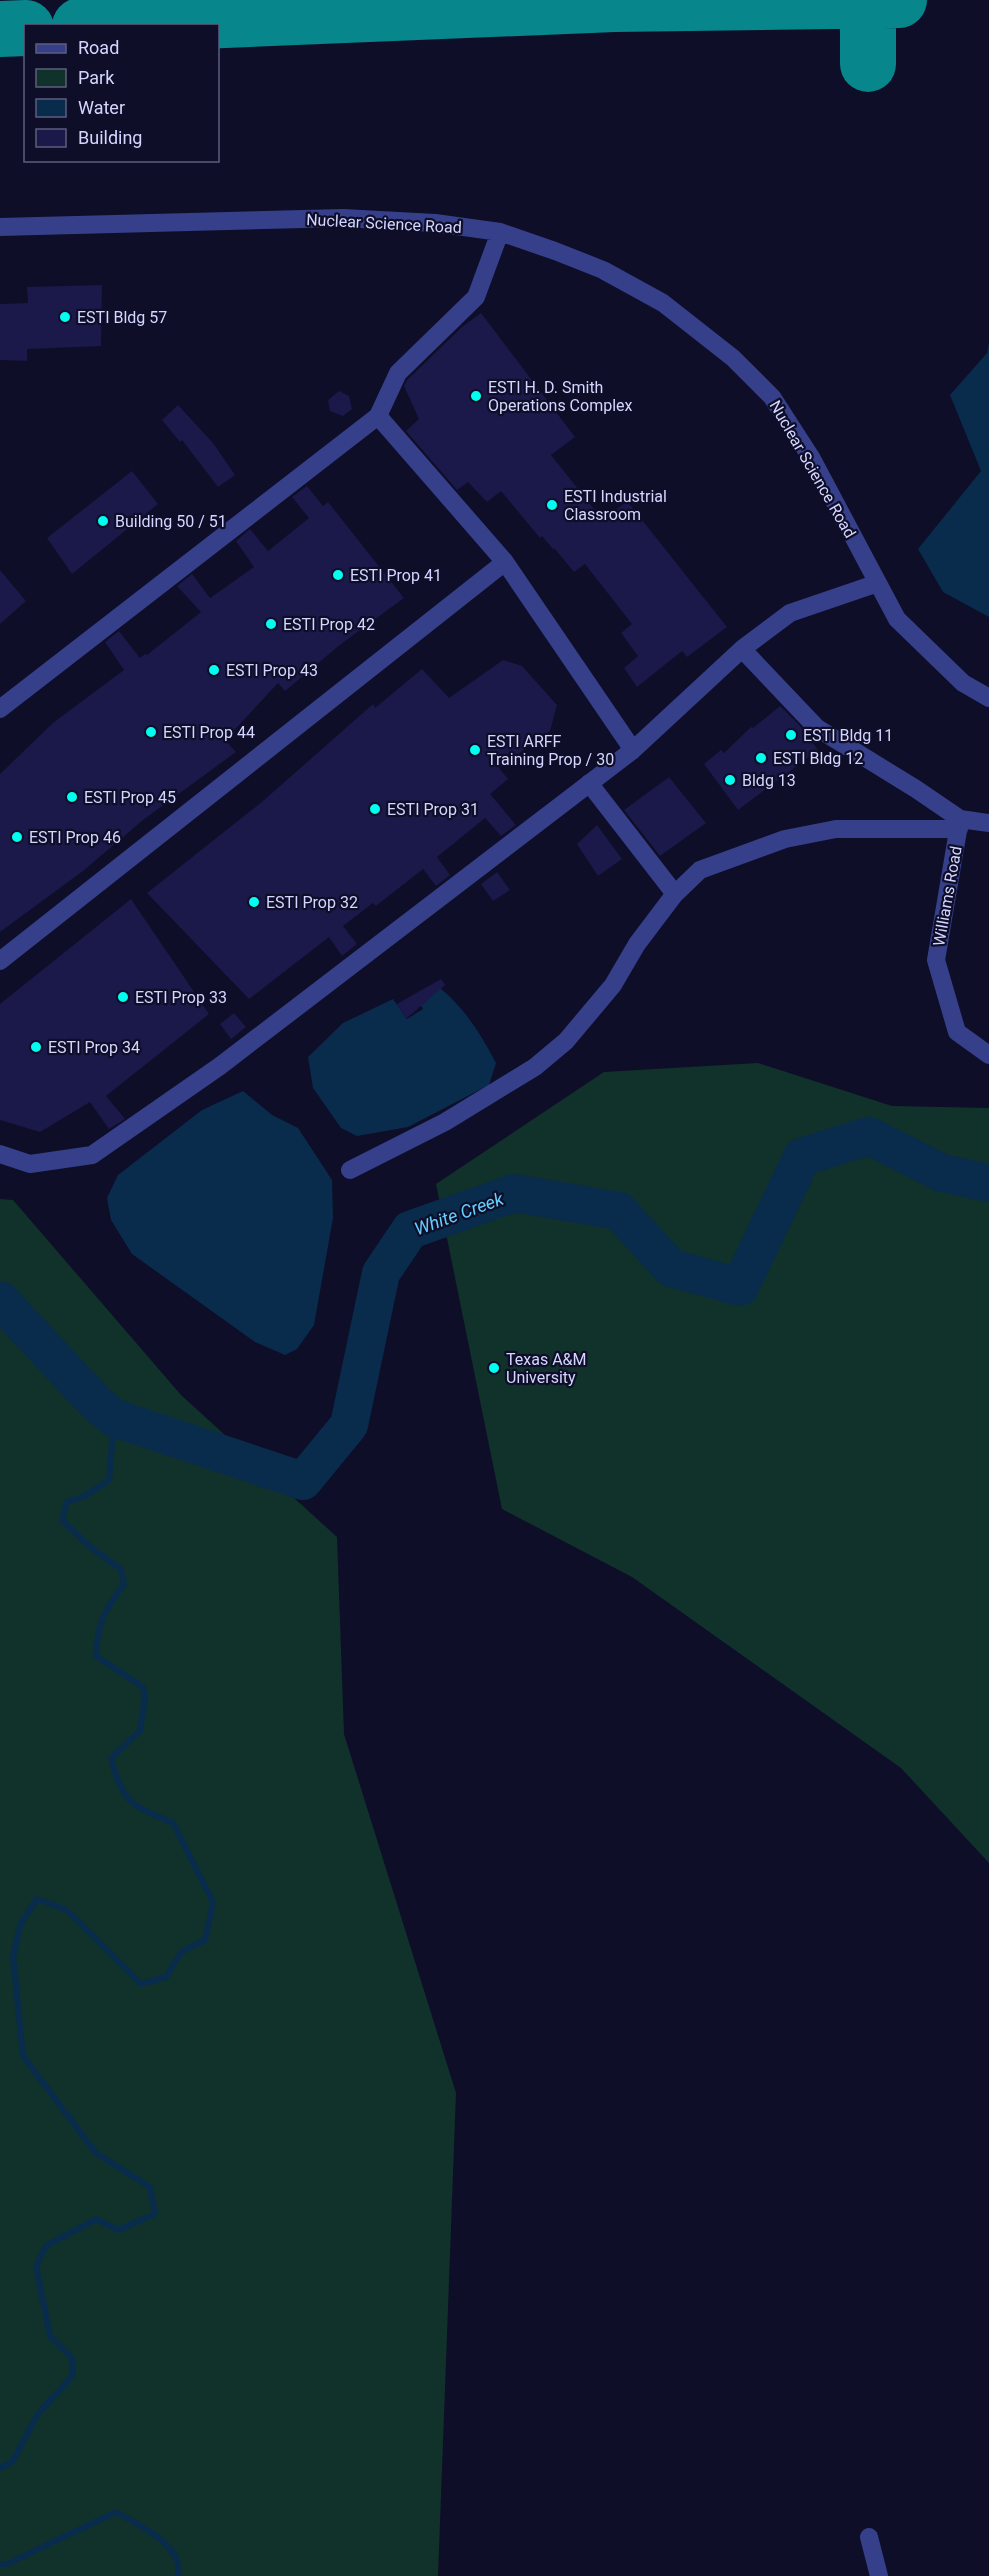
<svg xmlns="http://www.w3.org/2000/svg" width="989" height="2576" viewBox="0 0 989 2576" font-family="Roboto,sans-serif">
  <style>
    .green { fill: #10322b }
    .water { fill: #092b4c }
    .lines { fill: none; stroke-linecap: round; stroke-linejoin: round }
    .stream { stroke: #092b4c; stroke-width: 6 }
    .river { stroke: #092b4c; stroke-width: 38 }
    .taxiway { stroke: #07868c; stroke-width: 56 }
    .building { fill: #1b184a }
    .minor { stroke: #363f8a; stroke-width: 18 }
    .poi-dot { fill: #00fff1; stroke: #0e0e28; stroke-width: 2 }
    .labels { text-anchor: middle; stroke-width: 4.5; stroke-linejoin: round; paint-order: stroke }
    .street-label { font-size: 16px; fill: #d4d6ff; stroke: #0e0e28 }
    .poi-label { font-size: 16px; fill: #d4d6ff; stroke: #0e0e28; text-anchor: start }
    .water-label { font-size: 18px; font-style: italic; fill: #62cfff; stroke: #0e0e28 }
  </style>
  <rect width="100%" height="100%" fill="#0e0e28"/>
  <path class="green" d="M758,1063l134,43 97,2v755l-88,-95 -269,-191 -130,-68 -66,-325 168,-112z
    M0,1199l13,1 168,195 156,142 7,197 112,359 -18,483h-438z"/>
  <path class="water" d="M989,343v274l-46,-25 -25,-43 63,-78 -31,-76 37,-42z
    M436,985c26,19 45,49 60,78l-7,22 -81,42 -51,9 -16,-8 -28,-40 -5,-31 35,-34 50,-24 14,20 16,-10 -8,-15z
    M243,1091l29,24 26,13 34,52 1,38 -19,107 -17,24 -12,6 -30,-13 -123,-88 -21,-34 -4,-22 11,-23 84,-65z"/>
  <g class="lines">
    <path class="stream" d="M0,2468l12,-6 26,-48 35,-39 -1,-17 -22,-22 -14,-70 10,-20 50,-27 22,11 37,-16 -5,-27 -54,-34 -73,-97 -10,-100 8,-33 16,-24 30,11 74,74 25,-7 15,-25 24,-12 8,-38 -40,-79c-43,-19 -49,-18 -62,-65l29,-27 5,-33 -2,-11 -47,-31c1,-33 9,-46 28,-72l-3,-15 -31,-22 -28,-27 5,-18 18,-6 24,-16 5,-62
      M0,2564h7l109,-52c22,13 68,32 62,64"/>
    <path class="river" d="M0,1300l96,103 18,15 189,63 46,-56 32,-152 29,-43 104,-37 105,18 52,57 69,19 62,-130 67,-21 73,37 47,10"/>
    <path class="taxiway" d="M868,1v63
      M80,26l534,-22 285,-4
      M0,29l26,-1"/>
  </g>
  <path class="building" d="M102,285l-1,61 -74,3v12l-27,-1v-56l28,-1 -1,-16z
    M481,313l94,124 -24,18 51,64 2,1 23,-19 100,126 -40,30 -5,-6 -45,36 -13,-19 14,-12 -17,-23 11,-9 -47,-60 -11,8 -20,-24 -1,1 -11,-13 -2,2 -39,-47 -14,11 -19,-20 -11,8 -51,-59 13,-12 -15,-33 3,-6 55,-53z
    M339,391l10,5 3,13 -9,7 -13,-5 -2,-11z
    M178,405l35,38 22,32 -17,12 -36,-47 -2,2 -18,-22z
    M132,471l26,33 -86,70 -25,-36z
    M307,486l16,20 5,-4 76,96 -63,46 -56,47 -7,-8 -53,57 11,12 -93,68 -60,51 -83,61v-158l54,-52 70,-52 -19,-28 14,-11 21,27 5,-4 2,1 54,-43 -24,-26 15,-12 18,24 44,-31 -18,-26 14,-12 18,22 41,-33 -17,-21z
    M0,570l26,31 -26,23z
    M503,660l19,6 35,39 -7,26 -51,37 9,11 -18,15 26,31 -15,11 -16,-18 -48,39 13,18 -14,11 -13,-17 -47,37 -3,-3 -30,23 14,18 -15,12 -13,-19 -80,62 -102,-106 116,-92 110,-97 2,4 47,-39 27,29z
    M780,706l21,21 17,23 -80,60 -34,-46 17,-14 3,3 27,-26 2,1z
    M669,777l37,46 -46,33 -36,-46z
    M597,825l25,34 -24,17 -21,-32z
    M497,872l13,18 -17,11 -12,-17z
    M131,899l78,115 -103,82 19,23 -16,10 -19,-27 -50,30 -40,-12v-116z
    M441,979l4,6 -39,34 -9,-15z
    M234,1013l12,14 -15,12 -11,-15z"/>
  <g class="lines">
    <path class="minor" d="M0,227l343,-9 92,5 65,9 55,19 48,19 60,33 70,55 39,39 40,62 85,160 66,64 26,15
      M378,416l127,146 128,188
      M742,649l75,79 99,61 44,30
      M0,709l378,-293 20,-43 78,-76 24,-65
      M589,783l86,111
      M989,823l-29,-4 -24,141 21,72 32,23
      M0,961l505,-399
      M0,1154l30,10 62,-9 128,-89 413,-316 109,-101 48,-36 88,-30
      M350,1170l95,-48 90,-55 31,-26 47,-56 24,-41 37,-49 26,-25 85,-31 51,-10h123
      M869,2537l10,39"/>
  </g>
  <g class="poi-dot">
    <circle cx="65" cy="317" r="6"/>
    <circle cx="476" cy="396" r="6"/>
    <circle cx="552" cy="505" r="6"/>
    <circle cx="103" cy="521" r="6"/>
    <circle cx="338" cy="575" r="6"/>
    <circle cx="271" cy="624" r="6"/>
    <circle cx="214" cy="670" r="6"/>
    <circle cx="151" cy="732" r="6"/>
    <circle cx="791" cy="735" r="6"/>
    <circle cx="475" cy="750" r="6"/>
    <circle cx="761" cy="758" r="6"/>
    <circle cx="730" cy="780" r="6"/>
    <circle cx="72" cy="797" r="6"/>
    <circle cx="375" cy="809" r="6"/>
    <circle cx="17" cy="837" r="6"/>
    <circle cx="254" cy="902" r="6"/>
    <circle cx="123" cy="997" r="6"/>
    <circle cx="36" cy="1047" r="6"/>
    <circle cx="494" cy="1368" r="6"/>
  </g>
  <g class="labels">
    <g class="street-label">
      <text transform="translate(384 223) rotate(3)" y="6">Nuclear Science Road</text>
      <text transform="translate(813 469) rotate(60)" y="6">Nuclear Science Road</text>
      <text transform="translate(947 896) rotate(-80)" y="6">Williams Road</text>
    </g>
    <g class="poi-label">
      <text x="77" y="323">ESTI Bldg 57</text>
      <text x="488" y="393">ESTI H. D. Smith<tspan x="488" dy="18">Operations Complex</tspan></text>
      <text x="564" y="502">ESTI Industrial<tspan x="564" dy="18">Classroom</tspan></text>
      <text x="115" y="527">Building 50 / 51</text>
      <text x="350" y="581">ESTI Prop 41</text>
      <text x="283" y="630">ESTI Prop 42</text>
      <text x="226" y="676">ESTI Prop 43</text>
      <text x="163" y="738">ESTI Prop 44</text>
      <text x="803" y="741">ESTI Bldg 11</text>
      <text x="487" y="747">ESTI ARFF<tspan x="487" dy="18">Training Prop / 30</tspan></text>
      <text x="773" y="764">ESTI Bldg 12</text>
      <text x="742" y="786">Bldg 13</text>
      <text x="84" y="803">ESTI Prop 45</text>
      <text x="387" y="815">ESTI Prop 31</text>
      <text x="29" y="843">ESTI Prop 46</text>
      <text x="266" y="908">ESTI Prop 32</text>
      <text x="135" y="1003">ESTI Prop 33</text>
      <text x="48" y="1053">ESTI Prop 34</text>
      <text x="506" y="1365">Texas A&amp;M<tspan x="506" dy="18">University</tspan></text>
    </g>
    <g class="water-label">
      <text transform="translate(459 1214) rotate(-20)" y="6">White Creek</text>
    </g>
  </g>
  <rect x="24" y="24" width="195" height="138" fill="#0e0e28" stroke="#5d5e7e" stroke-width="1.5"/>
  <rect x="36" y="44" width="30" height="9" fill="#363f8a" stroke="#5d5e7e" stroke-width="1.5"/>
  <text x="78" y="54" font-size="18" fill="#d4d6ff">Road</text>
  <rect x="36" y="69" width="30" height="18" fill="#10322b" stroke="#5d5e7e" stroke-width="1.5"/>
  <text x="78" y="84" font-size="18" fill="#d4d6ff">Park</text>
  <rect x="36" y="99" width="30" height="18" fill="#092b4c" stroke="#5d5e7e" stroke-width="1.5"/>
  <text x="78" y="114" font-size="18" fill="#d4d6ff">Water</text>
  <rect x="36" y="129" width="30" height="18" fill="#1b184a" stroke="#5d5e7e" stroke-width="1.5"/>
  <text x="78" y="144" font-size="18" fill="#d4d6ff">Building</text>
</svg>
